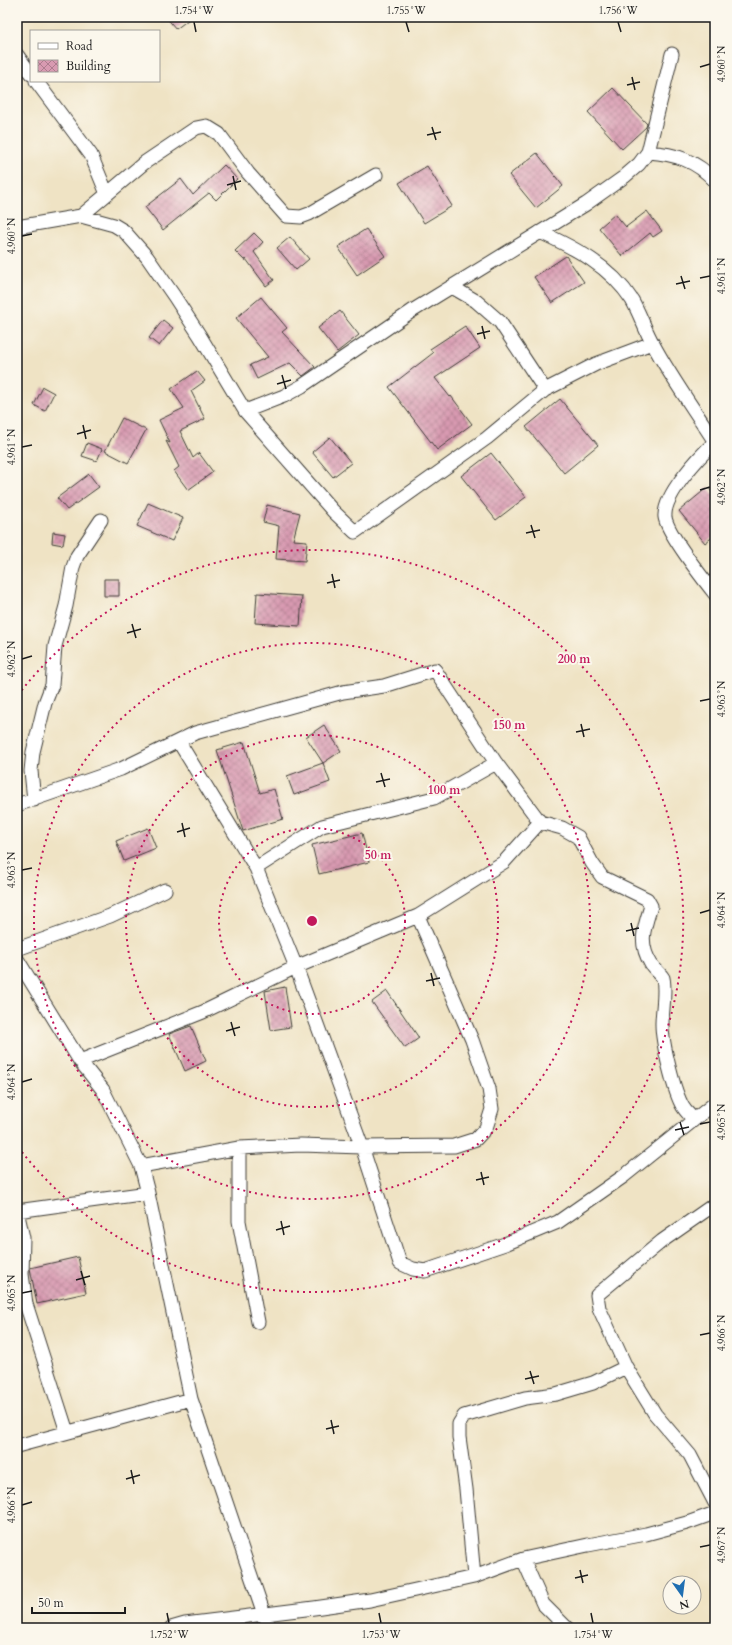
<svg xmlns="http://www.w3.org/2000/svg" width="732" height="1645" viewBox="0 0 732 1645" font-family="Cardo,serif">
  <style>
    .building { fill: url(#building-cross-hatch) }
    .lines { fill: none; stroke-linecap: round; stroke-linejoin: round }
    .street-casing { stroke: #3c3a35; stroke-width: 15 }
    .street { stroke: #fff; stroke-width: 13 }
    .ticks { fill: none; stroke: #1c1c1c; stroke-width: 1.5 }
    .ring { fill: none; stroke: #c2185b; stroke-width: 2; stroke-dasharray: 2 4 }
    .centre { fill: #c2185b; stroke: #fbf7ec; stroke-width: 2 }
    .ring-label { font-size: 12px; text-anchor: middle; font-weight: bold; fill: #c2185b; stroke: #fbf7ec; stroke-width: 4; stroke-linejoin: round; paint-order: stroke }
    .neatline { fill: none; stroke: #1c1c1c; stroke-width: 1.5 }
    .ticks-label { font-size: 10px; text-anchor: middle; fill: #1c1c1c }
  </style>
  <defs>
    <pattern id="building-cross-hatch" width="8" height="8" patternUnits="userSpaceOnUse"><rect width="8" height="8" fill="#d89ab1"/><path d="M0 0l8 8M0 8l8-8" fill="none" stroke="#ae7d8f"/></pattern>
  </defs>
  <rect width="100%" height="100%" fill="#fbf7ec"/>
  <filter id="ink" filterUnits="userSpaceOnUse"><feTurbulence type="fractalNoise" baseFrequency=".025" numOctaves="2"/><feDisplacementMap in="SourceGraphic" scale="8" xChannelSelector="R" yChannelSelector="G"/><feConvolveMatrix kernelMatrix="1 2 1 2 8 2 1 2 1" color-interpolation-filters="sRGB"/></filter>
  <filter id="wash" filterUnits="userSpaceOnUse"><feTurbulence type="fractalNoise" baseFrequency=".012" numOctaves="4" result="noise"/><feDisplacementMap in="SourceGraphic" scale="16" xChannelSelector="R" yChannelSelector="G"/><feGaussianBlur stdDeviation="0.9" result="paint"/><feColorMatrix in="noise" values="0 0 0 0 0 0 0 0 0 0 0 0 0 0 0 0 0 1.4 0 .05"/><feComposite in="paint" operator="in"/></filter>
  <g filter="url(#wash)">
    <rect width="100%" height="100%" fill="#efe3c4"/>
    <g id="blocks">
      <path class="building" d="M166,17h26l-16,12z
        M613,88l34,36 -1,3 -24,22 -34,-37z
        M537,153l26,33 -27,22 -27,-33z
        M224,165l13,14 -21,21 -7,-7 -46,37 -18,-23 36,-28 12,16z
        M427,166l25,40 -28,17 -25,-40z
        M647,211l15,20 -9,6 -3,-4 -28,23 -23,-28 16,-14 11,13z
        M366,229l19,27 -28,19 -19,-28z
        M254,233l9,9 -9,10 20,28 -8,6 -20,-27 -1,2 -10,-10z
        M290,237l19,22 -13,11 -19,-22z
        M566,256l18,26 -32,21 -18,-26z
        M261,297l26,31 -5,4 33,35 -12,9 -13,-13 -33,16 -7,-14 18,-8 -32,-39z
        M340,311l19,24 -22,17 -19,-24z
        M163,320l10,8 -14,18 -10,-8z
        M465,326l15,22 -45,30 15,19 1,-1 21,28 -35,26 -48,-63 44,-34 -3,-4z
        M197,371l8,10 -14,10 14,28 -25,12 13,27 6,-5 14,19 -25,18 -14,-19 5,-4 -13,-26 4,2 -11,-23 25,-12 -13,-19z
        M43,387l11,6 -9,18 -11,-6z
        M560,399l38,46 -34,28 -38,-46z
        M122,418l24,12 -18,33 -23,-12z
        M330,437l21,26 -18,14 -21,-25z
        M87,443l15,6 -5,12 -15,-5z
        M491,453l35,44 -30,23 -35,-44z
        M89,474l10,13 -32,23 -10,-12z
        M708,487l7,9v39l-10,8 -26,-32z
        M148,503l35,15 -11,23 -35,-15z
        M267,505l33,8 -7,27 14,1 -2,20 -29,-2 3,-33 -16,-4z
        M53,532l12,2 -2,11 -11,-2z
        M104,579h15v17h-15z
        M257,593l45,3 -2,30 -45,-3z
        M324,725l17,26 -18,12 -17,-26z
        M244,742l16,51 14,-4 9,30 -40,12 -26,-81z
        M323,763l7,19 -36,13 -7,-19z
        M148,828l8,20 -32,13 -8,-20z
        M362,833l7,29 -50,12 -7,-29z
        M285,987l6,40 -20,3 -6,-39z
        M387,991l32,47 -14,10 -33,-46z
        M191,1026l15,35 -21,10 -16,-37z
        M78,1257l8,36 -49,11 -7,-36z"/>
    </g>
  </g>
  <g filter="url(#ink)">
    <use href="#blocks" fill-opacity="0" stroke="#3c3a35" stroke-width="1"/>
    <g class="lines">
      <defs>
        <path id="street" d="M17,55l14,19
          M36,81l55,74 16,39
          M648,152c27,2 48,8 67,29
          M81,216l63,-53 52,-35 10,-2 13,8 29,39 38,43 15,1 8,-3 67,-39
          M17,227l64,-11 33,9 10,6 23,26 27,39 26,40 45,75 39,-15 18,-10 110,-75 174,-107 38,-27 15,-13 9,-12 24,-98
          M540,232c35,16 70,34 92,68 8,14 13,30 21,44 18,34 41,65 62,98
          M452,287l24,14 24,21 45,68
          M245,411l88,100 22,21 132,-94 58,-48 51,-26 56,-21
          M715,442c-15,14 -52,53 -50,75 2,16 39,63 50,77
          M179,742l77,126 40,99 66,180 38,116 13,6 12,2 80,-27 53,-22 66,-46 91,-73
          M34,800l-3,-29 2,-19 12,-49 7,-18 3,-39 11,-40 7,-39 4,-11 24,-36
          M17,805l104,-36 74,-36 148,-41 41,-6 51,-16 61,93 44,59 22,6 16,9 14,26 10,14 45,22 4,7c-7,22 -13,37 0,58 3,5 10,10 12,14 3,14 -1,33 -1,46 0,19 12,68 21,83 3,5 7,8 10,12
          M256,868l66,-42 112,-28 62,-35
          M17,949l93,-33 55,-26
          M17,959l63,102 23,29 38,76 7,27 43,206 73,215 6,14
          M80,1061l123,-49 93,-45 122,-51 86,-54 36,-40
          M239,1148v73l19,101
          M141,1166l98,-18 62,-3 61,2 92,-1 22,-7 10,-11 6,-19 -3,-20 -17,-49 -54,-124
          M715,1204l-53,37 -65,54 2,13 27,59 29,47 35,41 25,48
          M17,1211l6,27 -1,36 4,30 41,128
          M17,1211l131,-18
          M17,1446l174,-47
          M523,1559l20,45 24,24
          M474,1577l-8,-88 -7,-52v-13l5,-8 61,-18 31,-4 37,-11 33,-16
          M171,1628l14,-4 129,-16 56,-8 104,-23 49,-18 65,-14 58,-11 41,-11 28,-10"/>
      </defs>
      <use href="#street" class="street-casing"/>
      <use href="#street" class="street"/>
    </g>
  </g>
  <path class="ticks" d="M194,22l2,10M406,22l3,10M618,22l3,10M700,67l10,-3M632,77l3,13M627,85l13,-3M432,127l4,13M427,135l14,-3M233,176l3,14M227,185l14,-4M22,236l10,-2M681,276l4,13M700,278l10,-2M676,284l14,-3M482,326l3,13M477,334l13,-3M282,375l4,14M277,384l14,-4M83,425l3,14M77,434l14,-4M22,447l10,-2M700,490l10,-3M531,525l4,13M526,533l14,-3M332,574l3,14M327,583l13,-3M132,624l4,14M127,633l14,-4M22,659l10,-3M700,701l10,-2M581,724l3,13M576,732l14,-3M381,773l4,14M376,782l14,-3M182,823l3,14M177,832l13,-4M22,870l10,-2M700,913l10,-3M631,923l3,13M626,931l13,-3M431,973l3,13M426,981l14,-3M231,1022l4,14M226,1031l14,-4M22,1082l10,-3M680,1122l4,13M700,1124l10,-2M675,1130l14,-3M481,1172l3,13M476,1180l13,-3M281,1221l3,14M276,1230l14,-4M81,1271l4,14M76,1280l14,-4M22,1293l10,-2M700,1335l10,-2M530,1371l4,13M525,1379l14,-3M331,1420l3,14M326,1429l13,-3M131,1470l3,14M126,1479l14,-4M22,1505l10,-3M700,1547l10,-2M580,1570l3,13M575,1578l13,-3M167,1613l2,10M379,1613l2,10M591,1613l2,10"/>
  <g class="ring">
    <circle cx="312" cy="921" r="93"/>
    <circle cx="312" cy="921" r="186"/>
    <circle cx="312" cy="921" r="278"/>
    <path d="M18 695A371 371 0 1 1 18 1147"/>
  </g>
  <circle cx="312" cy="921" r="6" class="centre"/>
  <g class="ring-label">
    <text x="574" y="663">200 m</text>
    <text x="509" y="729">150 m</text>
    <text x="444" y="794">100 m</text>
    <text x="378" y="859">50 m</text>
  </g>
  <rect width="732" height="1645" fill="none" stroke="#fbf7ec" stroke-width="44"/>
  <rect x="30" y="30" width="130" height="52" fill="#fbf7ec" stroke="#a29f99"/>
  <rect x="38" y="43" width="20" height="6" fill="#ffffff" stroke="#a29f99"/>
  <text x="66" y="50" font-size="12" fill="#1c1c1c">Road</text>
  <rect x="38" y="60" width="20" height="12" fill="url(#building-cross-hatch)" stroke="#a29f99"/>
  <text x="66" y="70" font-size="12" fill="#1c1c1c">Building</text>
  <g transform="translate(682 1595) rotate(166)"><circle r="19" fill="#fbf7ec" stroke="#a29f99"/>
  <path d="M0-3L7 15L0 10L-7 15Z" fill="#1f6fb2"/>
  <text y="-6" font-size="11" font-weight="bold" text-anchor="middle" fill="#1c1c1c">N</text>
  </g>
  <path d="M32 1607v6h93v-6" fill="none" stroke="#1c1c1c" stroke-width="2"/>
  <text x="38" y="1607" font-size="12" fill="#1c1c1c" stroke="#fbf7ec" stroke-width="3" paint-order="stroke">50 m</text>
  <rect x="22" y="22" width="688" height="1601" class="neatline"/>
  <g class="ticks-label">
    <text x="194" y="14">1.754°W</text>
    <text x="406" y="14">1.755°W</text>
    <text x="618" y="14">1.756°W</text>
    <text transform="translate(721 64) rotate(-90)" y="4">4.960°N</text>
    <text transform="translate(11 236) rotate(-90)" y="4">4.960°N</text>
    <text transform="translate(721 276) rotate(-90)" y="4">4.961°N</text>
    <text transform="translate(11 447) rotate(-90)" y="4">4.961°N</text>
    <text transform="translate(721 487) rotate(-90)" y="4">4.962°N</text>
    <text transform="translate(11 659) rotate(-90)" y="4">4.962°N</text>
    <text transform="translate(721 699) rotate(-90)" y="4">4.963°N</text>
    <text transform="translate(11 870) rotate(-90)" y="4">4.963°N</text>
    <text transform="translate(721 910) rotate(-90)" y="4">4.964°N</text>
    <text transform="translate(11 1082) rotate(-90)" y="4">4.964°N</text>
    <text transform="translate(721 1122) rotate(-90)" y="4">4.965°N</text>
    <text transform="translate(11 1293) rotate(-90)" y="4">4.965°N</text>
    <text transform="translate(721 1333) rotate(-90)" y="4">4.966°N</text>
    <text transform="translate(11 1505) rotate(-90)" y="4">4.966°N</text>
    <text transform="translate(721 1545) rotate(-90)" y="4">4.967°N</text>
    <text x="169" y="1638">1.752°W</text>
    <text x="381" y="1638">1.753°W</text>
    <text x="593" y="1638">1.754°W</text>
  </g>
</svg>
